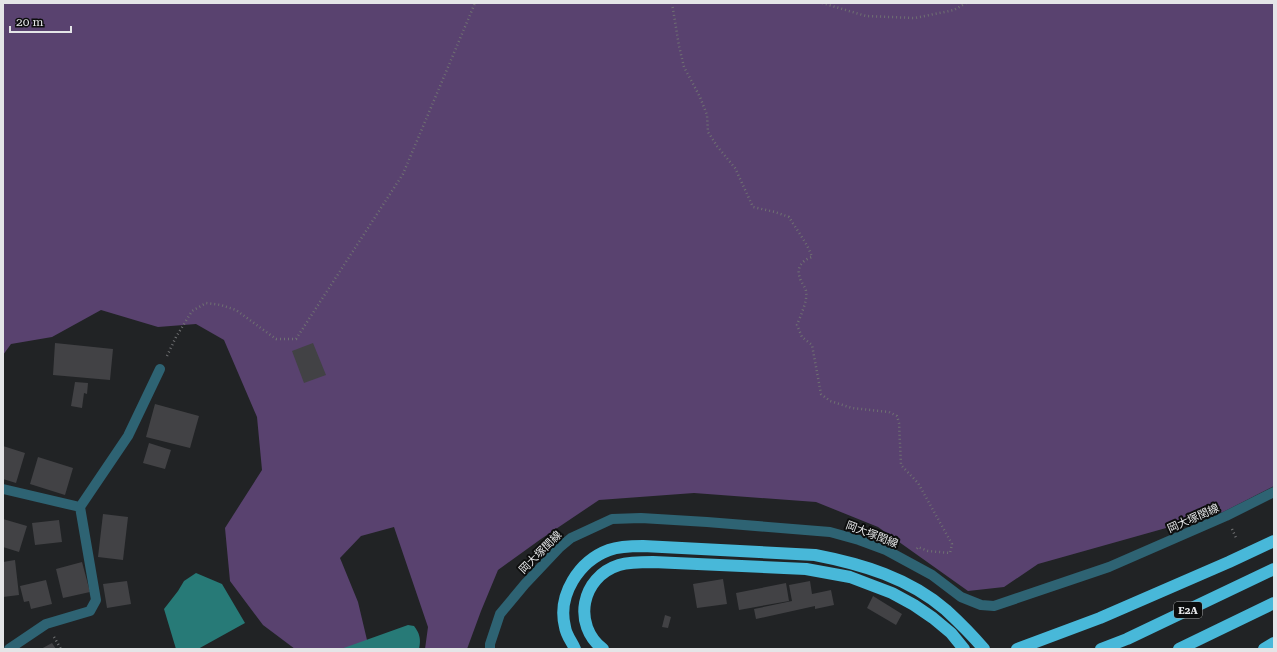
<svg xmlns="http://www.w3.org/2000/svg" width="1277" height="652" viewBox="0 0 1277 652" font-family="'Roboto Serif','Noto Sans JP',serif">
  <style>
    .forest { fill: #59426f }
    .water { fill: #277a77 }
    .building { fill: #424245 }
    .lines { fill: none; stroke-linecap: round; stroke-linejoin: round }
    .path { stroke: #6f7072; stroke-width: 2.5; stroke-dasharray: 1 3; stroke-linecap: butt }
    .minor { stroke: #2e6373; stroke-width: 10 }
    .motorway { stroke: #48b8d9; stroke-width: 12 }
    .labels { text-anchor: middle; stroke-width: 4; stroke-linejoin: round; paint-order: stroke }
    .shield { fill: #0c0d0d; stroke: #a3a4a6; stroke-width: 1 }
    .shield-label { font-size: 10px; font-weight: bold; fill: #e4e5e7 }
    .street-label { font-size: 11px; fill: #e4e5e7; stroke: #0c0d0d }
  </style>
  <rect width="100%" height="100%" fill="#212325"/>
  <path class="forest" d="M3,3h1271v483l-51,26 -185,52 -34,23 -36,4 -90,-64 -62,-25 -122,-9 -95,7 -58,39 -43,31 -17,41 -14,38h-42l3,-22 -34,-100 -33,9 -21,22 18,44 9,38 -7,9h-65l-32,-24 -33,-44 -5,-53 37,-58 -5,-53 -33,-77 -28,-16 -38,3 -57,-17 -49,27 -41,7 -8,11z"/>
  <path class="water" d="M196,573l26,11 23,39 -47,26h-22l-12,-40 14,-18 6,-10z
    M408,625l6,1c6,8 7,13 5,23h-78z"/>
  <path class="building" d="M55,343l58,6 -3,31 -57,-5z
    M313,343l13,32 -22,8 -12,-32z
    M75,382l13,1 -1,11 -3,-1 -2,15 -11,-2z
    M155,404l44,12 -9,32 -44,-11z
    M149,443l22,7 -6,19 -22,-6z
    M3,446l22,7 -9,30 -13,-4z
    M38,457l35,11 -8,27 -35,-11z
    M103,514l25,3 -5,43 -25,-3z
    M3,519l24,7 -8,26 -16,-5z
    M59,520l3,22 -27,3 -3,-22z
    M15,560l4,35 -16,2v-35z
    M82,562l8,30 -27,6 -7,-29z
    M723,579l4,25 -30,4 -4,-24z
    M46,580l6,24 -21,5 -2,-8 -5,1 -4,-16z
    M127,581l4,23 -24,4 -4,-24z
    M810,581l2,13 19,-4 3,15 -19,4v-3l-59,13 -2,-10 38,-8 -3,-16z
    M786,583l3,18 -50,9 -3,-17z
    M873,596l29,18 -6,11 -29,-17z
    M665,615l6,2 -3,11 -6,-1z
    M52,643l4,6h-15z"/>
  <g class="lines">
    <path class="path" d="M672,3l7,43 5,21 16,30 7,18 1,17 9,14 18,22 18,39 22,5 14,5c7,12 19,27 23,40 -10,3 -16,11 -12,21 1,5 6,9 6,14 2,8 -6,25 -9,33l5,12 10,8 9,49 9,7 22,7 37,4 8,4 2,7 2,42 17,18 34,61 -2,9 -22,-2 -10,-4 -2,3
      M822,3l44,13 49,2 39,-8 12,-7
      M167,356l9,-19 16,-26 14,-8 15,2 15,5 40,29h20l107,-165 72,-171
      M1232,529l5,11
      M54,637l7,12"/>
    <path class="minor" d="M3,489l77,18
      M9,649l37,-25 44,-13 6,-11 -16,-93 48,-71 32,-67
      M490,649v-5l10,-30 25,-30 34,-36 12,-10 41,-19 29,-1 66,4 123,10 29,8 27,10 46,25 29,22 20,8 13,1 115,-39 117,-51 48,-24"/>
    <path class="motorway" d="M575,649c-3,-7 -9,-14 -10,-22 -8,-32 14,-66 44,-77 11,-4 23,-4 34,-4l172,9c47,9 94,23 131,55 13,12 26,25 38,39
      M603,649c-31,-24 -22,-72 16,-84 10,-3 22,-3 34,-3l153,7 44,8 42,16 22,12 19,13 18,15 13,16
      M1017,649l83,-31 129,-56 45,-21
      M1101,649l26,-10 147,-70
      M1179,649l95,-46
      M1264,649l10,-6"/>
  </g>
  <g class="labels">
    <rect class="shield" x="1174" y="602" width="28" height="16" rx="3"/>
    <g class="shield-label">
      <text x="1188" y="614">E2A</text>
    </g>
    <g class="street-label">
      <text transform="translate(1193 518) rotate(-24)" y="4">岡大塚閏線</text>
      <text transform="translate(872 534) rotate(21)" y="4">岡大塚閏線</text>
      <text transform="translate(540 552) rotate(-45)" y="4">岡大塚閏線</text>
    </g>
  </g>
  <rect width="1277" height="652" fill="none" stroke="#e4e5e7" stroke-width="8"/>
  <path d="M10 26v6h61v-6" fill="none" stroke="#e4e5e7" stroke-width="2"/>
  <text x="16" y="26" font-size="12" fill="#e4e5e7" stroke="#0c0d0d" stroke-width="3" paint-order="stroke">20 m</text>
</svg>
